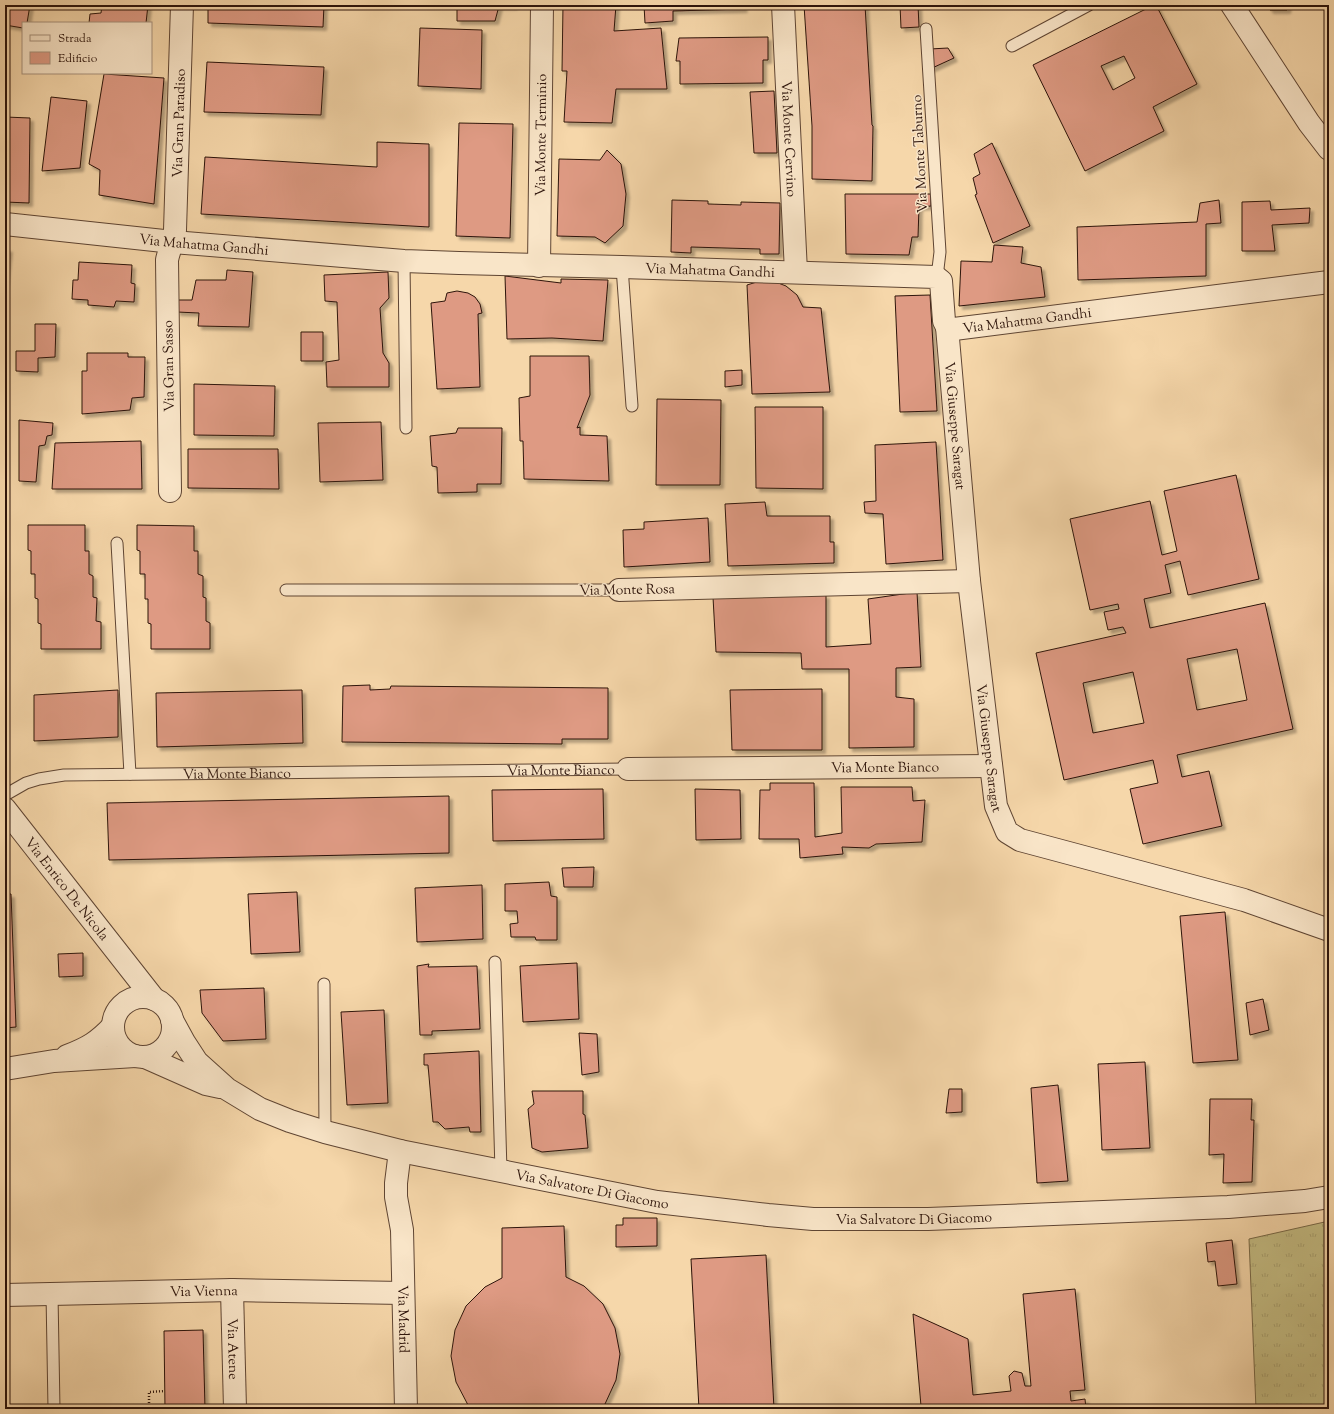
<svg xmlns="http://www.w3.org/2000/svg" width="1334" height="1414" viewBox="0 0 1334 1414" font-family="'Sorts Mill Goudy',serif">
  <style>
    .grass { fill: url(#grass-tufts); stroke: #786847 }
    .building { fill: #de9a83; stroke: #2d140b; fill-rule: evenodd; filter: url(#shadow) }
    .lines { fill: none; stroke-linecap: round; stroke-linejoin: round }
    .lane-casing { stroke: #5f4533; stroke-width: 13 }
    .street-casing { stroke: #5f4533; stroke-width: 24 }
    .path { stroke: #2d140b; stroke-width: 2.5; stroke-dasharray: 1 2; stroke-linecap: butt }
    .lane { stroke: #f9e5c8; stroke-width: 11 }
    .street { stroke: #f9e5c8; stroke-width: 22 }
    .labels { text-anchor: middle; stroke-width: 3; stroke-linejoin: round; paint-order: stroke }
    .street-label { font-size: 14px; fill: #2d140b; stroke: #f9e5c8 }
  </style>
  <defs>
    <pattern id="grass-tufts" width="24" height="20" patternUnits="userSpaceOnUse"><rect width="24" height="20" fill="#c4bc83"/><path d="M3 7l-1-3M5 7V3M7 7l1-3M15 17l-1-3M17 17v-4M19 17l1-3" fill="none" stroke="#a9a170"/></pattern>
    <filter id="shadow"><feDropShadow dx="3.5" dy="3.5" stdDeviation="1" flood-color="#0004"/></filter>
  </defs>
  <rect width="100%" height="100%" fill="#f6d7aa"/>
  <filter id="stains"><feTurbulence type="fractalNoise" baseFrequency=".005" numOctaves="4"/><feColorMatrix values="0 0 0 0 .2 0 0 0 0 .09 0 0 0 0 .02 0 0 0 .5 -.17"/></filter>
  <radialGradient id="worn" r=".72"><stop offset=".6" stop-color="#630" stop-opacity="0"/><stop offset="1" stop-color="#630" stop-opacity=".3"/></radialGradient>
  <path class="grass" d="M1329,1221v188h-73l-7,-170z"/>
  <path class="building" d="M5,5h25l-3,18h-4v5l-18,-3z
    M102,5h46l-2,18h-57l1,-9 11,-1z
    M208,5h116l-1,22 -115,-4z
    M457,5h57v1h-15l-4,15h-38z
    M563,5h53l-2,26 47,-3 6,61h-51l-4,34 -48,-1 3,-51h-5z
    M644,5h99l1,4 -71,2v10l-28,2z
    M804,5h61l7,120 1,1 -1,55 -60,-2v-53z
    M900,5h18l1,22 -18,1z
    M1154,5h2l41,79 -44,23 11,24 -79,40 -52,-106zM1124,56l11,22 -22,12 -12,-24z
    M1267,5h21l-1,5h-17z
    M420,28l62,2 -1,59 -63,-3z
    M768,37v23h-5v23l-83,1v-23h-4l3,-23z
    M948,48l6,10 -24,11v-20z
    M207,62l117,5 -3,48 -117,-3z
    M104,74l60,4 -10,126 -55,-9 1,-25 -11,-6z
    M774,91l3,62h-23l-4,-61z
    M51,97l36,4 -7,67 -38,3z
    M5,117l25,1 -1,85 -24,-1z
    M459,123l54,1 -3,114 -54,-2z
    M377,142l52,2v83l-228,-13 4,-57 172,10z
    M992,143l38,83 -37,17 -18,-48 2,-1 -4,-16 7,-4 -6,-20z
    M607,150l14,14 5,30 -3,32 -18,17 -10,-6 -38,-1 2,-77 41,1z
    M845,194h86v12l-12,1 -1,30h-6l-3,18 -63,-1z
    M672,200l36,1v3l33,1v-3l39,1 -1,51h-19v-5l-69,-2v6l-20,-1z
    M1219,200l2,23 -15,1v52l-128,4 -1,-53 120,-5 3,-19z
    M1270,201l1,9 39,-2 -1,15 -37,2 3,26h-33v-49z
    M994,245l29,2 -2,16 20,4 4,30 -86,9 2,-45 31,1z
    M5,248l4,1 -4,33z
    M79,262l53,3 -1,18 4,1 -1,18 -18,-1 -2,6 -26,-2v-5l-16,-1 1,-19h5z
    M227,270l26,2 -4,55 -51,-1 1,-13 -22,-1 -1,-12h16l4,-20h30z
    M388,272l1,26 -9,10 3,45 6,10v24h-62l-1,-25 13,-2 -2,-58 -12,-1 -1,-26z
    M505,276l56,7v-4l47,1 -5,61 -51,-3 -45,1z
    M760,281h13l13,5 11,9 6,12 18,1 9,84 -78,2 -5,-109z
    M457,291l11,2 7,4 5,7 2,9 -4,1 2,73 -43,2 -6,-86 14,-2 2,-8z
    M930,295l7,116 -37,1 -5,-116z
    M35,324h21l-1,33 -17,1v14l-22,-1v-20h19z
    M301,332h22v29h-22z
    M87,353h41v4h17l-1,40 -12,1 -2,12 -48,4v-43h5z
    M530,356h59l1,39 -13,33 3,-1v8l27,1 2,45 -85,-2 -1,-38h-3l-1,-43 11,-2z
    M742,370v15l-17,2v-16z
    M194,384l81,2 -1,50 -80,-1z
    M657,399l64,1 -1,85h-64z
    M755,407h68v82l-67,-1z
    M19,420l34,3 -1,12 -5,1 -2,9 -6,1 -3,36 -17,-1z
    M381,422l2,58 -63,2 -2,-59z
    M458,428h44l-1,56h-24v8l-39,1 -1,-26 -5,-1 -2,-30 26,-3z
    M141,441l1,48h-90l3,-46z
    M936,442l7,118 -57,4 -3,-50 -18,-1 -1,-11 12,-1 -1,-56z
    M188,449h90l1,40 -91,-1z
    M1236,475l23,104 -71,16 -8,-34 -15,4 6,28 -27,6 6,29 115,-25 28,126 -116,26 5,22 27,-6 13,55 -79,18 -13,-55 28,-6 -5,-23 -89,20 -28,-127 90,-20 -3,-6 -15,3 -4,-18 15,-3 -1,-5 -28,6 -20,-91 80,-18 12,54 15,-4 -13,-60zM1237,649l10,51 -50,10 -10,-51zM1133,672l11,51 -51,10 -10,-50z
    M765,502l2,14h63v26h4v21l-106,3 -3,-62z
    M708,518l2,44 -86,5 -1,-37 21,-1v-7z
    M28,525h57v26h4v23l4,2v21l4,1 -1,23 5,1v27h-60v-25l-3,-1v-24l-3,-1v-24h-4v-23l-3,-1z
    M137,525l57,1v25h4v23l5,2v21l3,1v23l4,2v26h-59v-25l-3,-1v-24h-3v-25h-5v-23l-3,-1z
    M917,592l4,75 -25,1v29l18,2v48l-65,1v-79h-47l-1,-16 -85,-1 -3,-55 113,-2v52l45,-3 -3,-45z
    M370,685v5l20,-1 1,-3 217,2v51h-46v5l-220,-2 1,-56z
    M822,689v61h-90l-2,-60z
    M118,690v47l-84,4v-46z
    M302,690l1,53 -146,4 -1,-54z
    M770,783h44l1,54 27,-4 -1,-46h71l1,14 12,-1 -3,42 -46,2 -7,4 -27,-1 1,7 -43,4 -1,-19h-40l1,-49h10z
    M603,789l1,50 -111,2 -1,-51z
    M695,789l45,1 1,49 -45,1z
    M449,796v57l-340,7 -2,-57z
    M594,867l-1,20h-29l-2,-19z
    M549,882l2,14 6,1v43h-21l-1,-3h-24l-1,-13 8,-1 -1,-12h-12v-27z
    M482,885l1,54 -66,3 -2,-54z
    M297,892l3,60 -49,2 -3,-60z
    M5,894h6l5,133 -11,1z
    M1225,912l13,148 -45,3 -13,-147z
    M83,953v23l-24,1 -1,-23z
    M577,963l2,56 -56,3 -3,-56z
    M429,964l-1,3 49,-1 3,63 -48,2v4h-12l-3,-69z
    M264,988l2,51 -43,2 -21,-28 -2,-23z
    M1263,999l6,31 -19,5 -4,-32z
    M384,1010l4,93 -41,2 -6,-93z
    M579,1033l18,1 2,38 -17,3z
    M479,1051l2,81h-11l-1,-5 -24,2 -7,-7h-5l-5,-57h-4v-11z
    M1145,1062l5,86 -48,2 -4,-86z
    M1058,1085l10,96 -31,2 -6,-95z
    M949,1089h13v23l-16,1z
    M532,1091h51v23l2,1 3,33 -46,4 -10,-4 -4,-39 6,-5z
    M1210,1099h42l-1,21h3l-2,62 -29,1 1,-29 -15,1z
    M623,1218h34v28l-41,1v-22h7z
    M564,1226l2,51 18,9 19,18 12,24 5,26 -4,26 -11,24 -6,5h-128l-3,-4 -12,-23 -5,-26 4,-26 11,-24 19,-19 17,-9v-50z
    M1232,1240l5,44 -19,2 -3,-25 -7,1 -2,-19z
    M766,1255l8,154h-75l-8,-150z
    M1075,1289l10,101 -15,1 1,10 14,-2 1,10h-175v-2l10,-1 -8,-92 55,25 5,56 38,-4 -2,-15 5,-5 8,2 3,13h6l-8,-92z
    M203,1330l2,79h-40l-1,-78z"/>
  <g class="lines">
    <defs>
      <g id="lane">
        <path d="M926,29l14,223 -3,25"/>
        <path d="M1012,46l77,-41"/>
        <path d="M404,261l2,167"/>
        <path d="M622,267l10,139"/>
        <path d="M117,543l13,231"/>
        <path d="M286,590h333"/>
        <path id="s1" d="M5,795l21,-12 13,-4 25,-4 564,-6"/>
        <path d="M495,962l6,209"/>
        <path d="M324,984l1,148"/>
        <path d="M52,1294l2,115"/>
      </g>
      <g id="street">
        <path id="s2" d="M783,5l13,267"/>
        <path d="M1232,5l77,118 20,26"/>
        <path id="s3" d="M5,224l168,18 231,19 55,2 163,4 314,10 5,4 3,40 3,6 7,2 375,-47"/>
        <path id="s4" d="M539,266l3,-261"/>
        <path id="s5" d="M947,327l22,254 27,225 11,26 13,8 224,60 85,30"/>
        <path id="s6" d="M170,491l-3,-231c2,-11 7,-19 8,-30l7,-225"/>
        <path d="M619,590l350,-9"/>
        <path id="s7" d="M628,769l363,-3"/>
        <path id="s8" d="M5,809l149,190"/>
        <circle cx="143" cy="1027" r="30"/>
        <path id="s9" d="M172,1020l12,22 13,20 30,27 33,20 30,12 35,11 75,19 257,51 111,13 45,4h115l300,-12 77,-6 24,-4"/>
        <path d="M67,1056c21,-8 31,-14 46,-30"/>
        <path d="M145,1057l61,27 14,3"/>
        <path d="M5,1069l49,-8 81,-5"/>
        <path id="s10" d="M400,1151l-4,32v14l6,33 4,179"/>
        <path id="s11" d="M232,1290l3,119"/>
        <path id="s12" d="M5,1295l227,-5 171,3"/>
      </g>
    </defs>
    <use href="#lane" class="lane-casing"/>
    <use href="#street" class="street-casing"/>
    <path class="path" d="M149,1409v-17l16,-1"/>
    <use href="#lane" class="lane"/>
    <use href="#street" class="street"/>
  </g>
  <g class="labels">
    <g class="street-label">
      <text dy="5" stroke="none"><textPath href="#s6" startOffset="369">Via Gran Paradiso</textPath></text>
      <text dy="5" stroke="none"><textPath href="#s4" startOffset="131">Via Monte Terminio</textPath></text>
      <text dy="5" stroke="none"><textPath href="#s2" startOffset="134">Via Monte Cervino</textPath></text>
      <text transform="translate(919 154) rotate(-93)" y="5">Via Monte Taburno</text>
      <text dy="5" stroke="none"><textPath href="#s3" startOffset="200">Via Mahatma Gandhi</textPath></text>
      <text dy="5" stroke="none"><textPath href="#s3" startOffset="707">Via Mahatma Gandhi</textPath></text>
      <text dy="5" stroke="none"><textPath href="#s3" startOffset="1067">Via Mahatma Gandhi</textPath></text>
      <text transform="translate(168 366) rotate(-91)" y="5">Via Gran Sasso</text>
      <text dy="5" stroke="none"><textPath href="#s5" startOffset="99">Via Giuseppe Saragat</textPath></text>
      <text transform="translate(627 589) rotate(-1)" y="5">Via Monte Rosa</text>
      <text dy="5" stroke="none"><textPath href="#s5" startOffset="423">Via Giuseppe Saragat</textPath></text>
      <text dy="5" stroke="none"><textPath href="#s7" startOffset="257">Via Monte Bianco</textPath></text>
      <text dy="5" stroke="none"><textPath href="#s1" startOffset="560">Via Monte Bianco</textPath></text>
      <text dy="5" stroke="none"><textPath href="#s1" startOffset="236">Via Monte Bianco</textPath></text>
      <text dy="5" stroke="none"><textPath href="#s8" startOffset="101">Via Enrico De Nicola</textPath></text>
      <text dy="5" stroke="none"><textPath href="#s9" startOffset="470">Via Salvatore Di Giacomo</textPath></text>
      <text dy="5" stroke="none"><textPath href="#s9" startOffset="794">Via Salvatore Di Giacomo</textPath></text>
      <text dy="5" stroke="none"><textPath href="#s12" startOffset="199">Via Vienna</textPath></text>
      <text dy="5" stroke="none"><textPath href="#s10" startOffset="169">Via Madrid</textPath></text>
      <text dy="5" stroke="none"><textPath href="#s11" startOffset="59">Via Atene</textPath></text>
    </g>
  </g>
  <rect width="1334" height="1414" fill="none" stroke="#f6d7aa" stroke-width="20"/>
  <rect x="6" y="6" width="1322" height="1402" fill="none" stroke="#2d140b" stroke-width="2"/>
  <rect x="10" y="10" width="1314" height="1394" fill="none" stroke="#2d140b"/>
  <rect x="22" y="22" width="130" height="52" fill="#f9e5c8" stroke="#a7917c"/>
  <rect x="30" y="35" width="20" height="6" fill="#f9e5c8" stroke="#a7917c"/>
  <text x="58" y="42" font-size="12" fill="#2d140b">Strada</text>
  <rect x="30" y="52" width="20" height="12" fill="#de9a83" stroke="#a7917c"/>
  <text x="58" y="62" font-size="12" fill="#2d140b">Edificio</text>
  <rect width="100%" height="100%" filter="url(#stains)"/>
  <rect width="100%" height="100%" fill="url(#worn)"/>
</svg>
